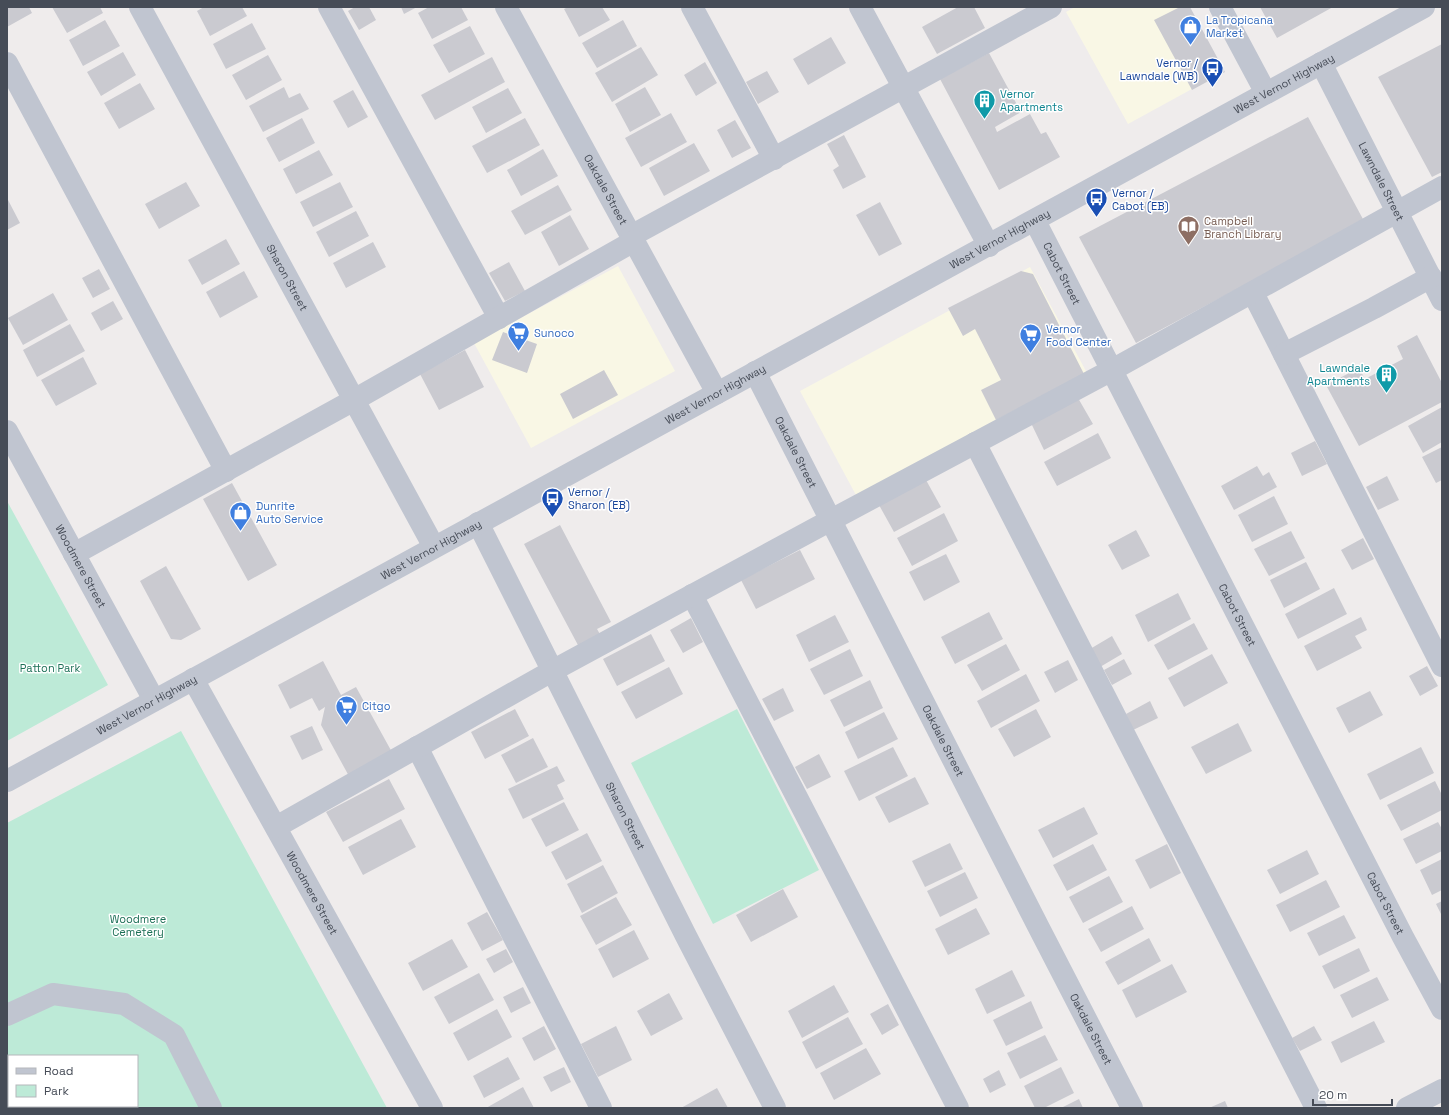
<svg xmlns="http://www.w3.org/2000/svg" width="1449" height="1115" viewBox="0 0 1449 1115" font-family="'Space Grotesk',sans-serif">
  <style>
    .commercial { fill: #f9f7e5 }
    .green { fill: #bdead7; fill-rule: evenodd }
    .building { fill: #cacad0 }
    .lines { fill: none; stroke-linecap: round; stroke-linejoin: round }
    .minor { stroke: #c0c5d0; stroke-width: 22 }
    .labels { text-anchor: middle; stroke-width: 3; stroke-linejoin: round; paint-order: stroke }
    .shop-label { font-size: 11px; fill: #366cbe; stroke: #fff; text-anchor: start }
    .transit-label { font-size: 11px; fill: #164399; stroke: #fff; text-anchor: start }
    .street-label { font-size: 11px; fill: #464c57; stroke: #fff }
    .culture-label { font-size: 11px; fill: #0d838f; stroke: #fff; text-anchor: start }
    .education-label { font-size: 11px; fill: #785e54; stroke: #fff; text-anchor: start }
    .park-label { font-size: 11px; fill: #1e7158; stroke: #fff }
  </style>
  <rect width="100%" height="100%" fill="#efecec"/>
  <path class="commercial" d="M1075,7h113l35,65 -95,52 -62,-112z
    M618,266l57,105 -144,77 -57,-105z
    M1030,267l57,106 -230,124 -57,-106z"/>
  <path class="green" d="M7,501l101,184 -101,56z
    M737,709l82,161 -106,54 -82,-161z
    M181,731l206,377h-380v-285zM9,1056h128v50h-128z"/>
  <path class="building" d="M7,7h22l3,6 -25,14z
    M52,7h48l3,6 -36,20z
    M204,7h38l5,9 -37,20 -13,-25z
    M355,7h14l7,13 -17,10 -11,-19z
    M401,7h16l-13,7z
    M429,7h32l7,13 -36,19 -14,-26z
    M568,7h34l8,13 -31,17 -15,-28z
    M958,7h16l11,21 -48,26 -15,-27z
    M1180,7h10l35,65 -33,18 -38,-70z
    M1260,7h73l-56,31z
    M105,20l15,26 -37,20 -14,-26z
    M623,20l14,26 -40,22 -15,-25z
    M252,23l14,26 -40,20 -13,-25z
    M470,26l15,28 -36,19 -16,-28z
    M831,37l15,26 -38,22 -15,-26z
    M1442,44v128l-10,5 -54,-100z
    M641,47l17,28 -46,27 -17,-29z
    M123,52l13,23 -35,21 -14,-24z
    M989,53l32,59 -26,15 2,5 33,-18 11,20 5,-2 14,25 -61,33 -59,-111z
    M268,55l14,25 -36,20 -14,-25z
    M492,57l13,25 -70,38 -14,-25z
    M705,62l12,21 -21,13 -12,-21z
    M767,71l12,21 -21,12 -12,-22z
    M140,83l15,26 -36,20 -15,-26z
    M284,87l5,11 11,-5 9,16 -46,23 -14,-26z
    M645,87l16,28 -31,17 -15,-28z
    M508,88l14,25 -36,20 -14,-26z
    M353,90l15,27 -20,11 -15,-27z
    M671,113l16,29 -46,25 -16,-29z
    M1308,117l56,104 -228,122 -57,-106z
    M302,118l13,25 -36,19 -13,-24z
    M525,118l15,27 -53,28 -15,-27z
    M735,120l16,28 -19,10 -15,-28z
    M844,135l22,42 -23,12 -10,-19 6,-4 -12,-22z
    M694,143l16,28 -46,25 -15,-28z
    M543,149l15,27 -37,20 -14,-26z
    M319,150l14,25 -37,19 -13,-25z
    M186,182l14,24 -41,23 -14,-25z
    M340,182l13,25 -40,20 -13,-25z
    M558,185l14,25 -47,25 -14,-24z
    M7,198l13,25 -13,7z
    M880,202l22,42 -23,12 -23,-41z
    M356,211l13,25 -40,21 -13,-25z
    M570,215l19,34 -30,17 -18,-34z
    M226,239l14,25 -38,21 -14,-25z
    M373,242l13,25 -40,21 -13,-25z
    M509,262l16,29 -20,10 -16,-28z
    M99,269l11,20 -17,9 -11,-20z
    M244,271l14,26 -38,21 -14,-26z
    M1021,271l12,3 51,100 -88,46 -15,-30 20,-10 -26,-51 -12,7 -15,-28z
    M53,293l15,27 -45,25 -15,-27z
    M113,301l10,18 -22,12 -10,-18z
    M70,324l15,27 -48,26 -14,-27z
    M503,332l34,12 -10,29 -35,-13z
    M1417,335l25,48v19l-83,44 -33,-61 33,-17 6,11 38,-20 -6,-13z
    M465,350l19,37 -45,23 -19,-36z
    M83,357l14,27 -41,22 -15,-26z
    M604,370l14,25 -45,24 -13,-25z
    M1078,398l15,26 -49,26 -13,-27z
    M1442,407v35l-19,11 -15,-27z
    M1098,433l13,25 -54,28 -13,-24z
    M1315,441l12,23 -25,12 -11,-23z
    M1442,447v33l-6,3 -14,-26z
    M1257,466l6,10 6,-4 8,15 -43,23 -13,-24z
    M1387,476l12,24 -21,10 -12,-23z
    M926,480l15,27 -47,25 -15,-27z
    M232,483l45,82 -29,16 -45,-82z
    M1274,496l14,28 -36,18 -14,-27z
    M944,513l14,28 -46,25 -15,-28z
    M560,525l51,97 -14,7 4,7 -22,11 -55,-103z
    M1136,530l14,26 -28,14 -14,-25z
    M1291,531l14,27 -36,18 -15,-27z
    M1363,538l11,21 -22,11 -11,-20z
    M800,550l15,29 -59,30 -15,-29z
    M946,554l14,28 -36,19 -15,-29z
    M1306,562l14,27 -36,19 -14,-28z
    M166,566l35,63 -20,11 -10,-1 -31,-58z
    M1334,588l13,26 -49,25 -13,-25z
    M1178,593l13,26 -43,23 -13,-27z
    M989,612l14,27 -48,25 -14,-27z
    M835,615l14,27 -40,20 -13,-27z
    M1361,617l6,13 -12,6 7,12 -45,23 -13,-25z
    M691,618l12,24 -20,11 -13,-23z
    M1194,623l14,26 -40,21 -14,-25z
    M651,634l14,27 -48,25 -14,-27z
    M1112,636l10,18 -22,13 -10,-18z
    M1006,644l14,26 -38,21 -15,-26z
    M850,649l13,27 -39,19 -14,-26z
    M1212,654l16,29 -44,24 -16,-29z
    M1124,659l8,15 -20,11 -8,-15z
    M1068,660l10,20 -23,13 -11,-21z
    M323,661l18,34 15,-8 37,67 -43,24 -29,-53 4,-18 -6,4 -7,-13 -22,11 -12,-24z
    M1427,666l11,20 -18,10 -11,-20z
    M669,667l14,27 -47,25 -15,-27z
    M1026,674l14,27 -49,27 -14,-27z
    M870,680l13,28 -39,19 -14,-27z
    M783,688l11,23 -20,10 -12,-22z
    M1370,691l13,24 -34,18 -13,-25z
    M1150,701l8,17 -25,12 -7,-16z
    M515,709l14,27 -44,23 -14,-27z
    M1036,709l15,28 -37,20 -16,-28z
    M884,712l14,27 -40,20 -13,-27z
    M1238,723l14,28 -46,23 -15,-27z
    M312,726l11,24 -21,10 -12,-24z
    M533,738l15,29 -32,16 -15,-28z
    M893,747l15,29 -49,25 -15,-30z
    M1421,747l13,26 -54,27 -13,-26z
    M819,754l12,23 -24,12 -12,-22z
    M557,766l8,15 -8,4 7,14 -41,20 -15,-30z
    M915,777l14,27 -40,19 -14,-26z
    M389,779l16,30 -62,33 -17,-30z
    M1435,781l7,14v15l-41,21 -14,-26z
    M564,802l15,28 -33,17 -15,-28z
    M1084,807l14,27 -45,24 -15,-28z
    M401,819l15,28 -53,28 -15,-28z
    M1438,822l4,7v22l-26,13 -13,-25z
    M587,833l15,28 -36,19 -15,-28z
    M950,843l13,26 -38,18 -13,-26z
    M1093,844l14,26 -40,21 -14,-26z
    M1167,844l14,29 -31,16 -15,-29z
    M1307,850l12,24 -39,20 -13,-24z
    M1442,859v31l-10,5 -12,-25z
    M603,865l15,28 -36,20 -15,-29z
    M965,872l13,26 -38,19 -13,-26z
    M1109,876l14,26 -40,21 -14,-26z
    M1326,880l14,27 -50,25 -14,-27z
    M783,889l15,28 -47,25 -15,-27z
    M616,897l16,28 -36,20 -16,-29z
    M1442,901v15l-6,-12z
    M1132,906l12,23 -43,23 -13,-23z
    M976,908l14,26 -42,21 -13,-26z
    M487,912l16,28 -21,11 -15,-28z
    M1344,915l12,23 -37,18 -12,-23z
    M634,930l15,29 -36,19 -15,-29z
    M1149,938l12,23 -43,24 -13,-23z
    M452,939l16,28 -45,24 -15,-28z
    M1359,948l11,23 -36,18 -12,-23z
    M506,949l7,13 -19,11 -8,-14z
    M1172,964l15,28 -51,26 -14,-28z
    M1012,970l13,26 -38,18 -12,-25z
    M479,973l15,27 -45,24 -15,-27z
    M1377,977l12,23 -37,18 -12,-23z
    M834,985l15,27 -47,26 -14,-27z
    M523,987l8,16 -20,10 -8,-16z
    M669,993l14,26 -32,17 -14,-25z
    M1031,1001l12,27 -37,18 -13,-26z
    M888,1004l11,21 -17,10 -12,-21z
    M497,1009l15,28 -44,24 -15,-28z
    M848,1017l15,27 -47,25 -14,-27z
    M1374,1021l11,21 -44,21 -10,-21z
    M544,1026l12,23 -22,12 -12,-23z
    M616,1026l16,34 -34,17 -17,-33z
    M1314,1026l8,14 -22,11 -8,-13z
    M1045,1035l13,25 -38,19 -13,-26z
    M866,1048l15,26 -47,26 -14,-27z
    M508,1057l12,22 -36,19 -11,-22z
    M564,1067l7,15 -20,10 -8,-15z
    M1061,1067l13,26 -30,15h-9l-11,-22z
    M999,1070l7,15 -16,8 -7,-14z
    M523,1087l11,21h-48z
    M717,1088l11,20h-47z
    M1079,1099l4,9h-22z
    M1225,1101l3,7h-19z"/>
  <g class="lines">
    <g class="minor">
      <path id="s1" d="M140,7l294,540"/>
      <path d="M329,7l170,311"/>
      <path id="s2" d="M506,7l211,386"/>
      <path d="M692,7l82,152"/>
      <path d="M860,7l129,239"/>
      <path d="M1220,7l46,86"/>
      <path d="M7,63l219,408"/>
      <path id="s3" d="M1321,63l121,237"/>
      <path id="s4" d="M1035,221l368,716 39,72"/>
      <path d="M631,236l420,-229"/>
      <path d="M1253,293l189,373"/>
      <path d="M1284,354l90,-46 57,-31"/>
      <path id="s5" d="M755,372l284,556 93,180"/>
      <path id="s6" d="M7,431l147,269"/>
      <path d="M975,443l341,665"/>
      <path id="s7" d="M478,523l208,413 89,172"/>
      <path d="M74,554l280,-154 280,-159"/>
      <path d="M692,595l266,513"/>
      <path id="s8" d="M193,679l239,429"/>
      <path d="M417,747l184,361"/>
      <path id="s9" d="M7,781l1417,-774"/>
      <path d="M276,827l276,-156 279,-151 281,-150 330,-183"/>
      <path d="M7,1015l46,-21 71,10 50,31 37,73"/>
      <path d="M1407,1108l35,-18"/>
    </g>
  </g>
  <defs>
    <symbol id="shop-pin" viewBox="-11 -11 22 30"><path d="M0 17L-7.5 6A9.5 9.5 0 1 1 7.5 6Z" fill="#3f7fe0" stroke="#fff"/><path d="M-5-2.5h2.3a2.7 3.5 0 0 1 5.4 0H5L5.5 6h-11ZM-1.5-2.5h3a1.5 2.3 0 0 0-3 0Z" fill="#fff"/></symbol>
    <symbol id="bus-pin" viewBox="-11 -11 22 30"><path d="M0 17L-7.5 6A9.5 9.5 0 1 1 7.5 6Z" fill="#1a4fb4" stroke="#fff"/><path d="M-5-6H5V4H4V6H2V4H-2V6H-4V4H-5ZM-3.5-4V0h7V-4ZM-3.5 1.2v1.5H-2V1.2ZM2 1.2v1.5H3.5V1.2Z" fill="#fff"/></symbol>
    <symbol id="building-pin" viewBox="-11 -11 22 30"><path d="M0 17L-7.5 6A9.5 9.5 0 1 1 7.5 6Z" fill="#0f9aa8" stroke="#fff"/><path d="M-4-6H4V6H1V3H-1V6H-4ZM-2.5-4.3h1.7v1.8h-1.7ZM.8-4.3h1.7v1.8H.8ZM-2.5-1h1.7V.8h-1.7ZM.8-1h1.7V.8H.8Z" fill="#fff"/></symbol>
    <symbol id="library-pin" viewBox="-11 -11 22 30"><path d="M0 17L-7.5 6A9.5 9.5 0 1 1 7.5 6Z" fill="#8d6e63" stroke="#fff"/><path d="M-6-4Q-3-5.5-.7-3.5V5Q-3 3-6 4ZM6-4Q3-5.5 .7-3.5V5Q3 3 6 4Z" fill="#fff"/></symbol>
    <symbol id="supermarket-pin" viewBox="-11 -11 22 30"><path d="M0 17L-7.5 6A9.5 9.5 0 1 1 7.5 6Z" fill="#3f7fe0" stroke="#fff"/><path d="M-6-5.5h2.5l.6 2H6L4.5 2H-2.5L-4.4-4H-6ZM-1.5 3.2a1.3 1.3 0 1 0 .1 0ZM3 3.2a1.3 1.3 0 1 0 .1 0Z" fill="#fff"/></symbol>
  </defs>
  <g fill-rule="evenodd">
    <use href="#shop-pin" x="1178" y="14" width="25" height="34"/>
    <use href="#bus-pin" x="1200" y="56" width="25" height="34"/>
    <use href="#building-pin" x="972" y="88" width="25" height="34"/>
    <use href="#bus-pin" x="1084" y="186" width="25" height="34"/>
    <use href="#library-pin" x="1176" y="214" width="25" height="34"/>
    <use href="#supermarket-pin" x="506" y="320" width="25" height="34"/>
    <use href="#supermarket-pin" x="1018" y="322" width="25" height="34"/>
    <use href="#building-pin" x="1374" y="362" width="25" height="34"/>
    <use href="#bus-pin" x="540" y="486" width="25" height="34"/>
    <use href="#shop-pin" x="228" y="500" width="25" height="34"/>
    <use href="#supermarket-pin" x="334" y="694" width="25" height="34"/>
  </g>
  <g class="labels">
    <g class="shop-label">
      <text x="1206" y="24">La Tropicana<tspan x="1206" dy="13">Market</tspan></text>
      <text x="1046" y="333">Vernor<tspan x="1046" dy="13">Food Center</tspan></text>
      <text x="534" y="337">Sunoco</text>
      <text x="256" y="510">Dunrite<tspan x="256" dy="13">Auto Service</tspan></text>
      <text x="362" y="710">Citgo</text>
    </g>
    <g class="transit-label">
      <text x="1198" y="67" text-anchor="end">Vernor /<tspan x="1198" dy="13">Lawndale (WB)</tspan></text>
      <text x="1112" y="197">Vernor /<tspan x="1112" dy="13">Cabot (EB)</tspan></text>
      <text x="568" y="496">Vernor /<tspan x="568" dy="13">Sharon (EB)</tspan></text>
    </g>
    <g class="street-label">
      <text dy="4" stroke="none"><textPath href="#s9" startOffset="1455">West Vernor Highway</textPath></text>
      <text dy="4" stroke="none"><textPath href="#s3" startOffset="133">Lawndale Street</textPath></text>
      <text dy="4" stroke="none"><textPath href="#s2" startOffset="208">Oakdale Street</textPath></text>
      <text dy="4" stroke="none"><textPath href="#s9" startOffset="1131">West Vernor Highway</textPath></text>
      <text dy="4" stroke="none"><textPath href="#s4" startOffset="59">Cabot Street</textPath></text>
      <text dy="4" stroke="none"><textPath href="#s1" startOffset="308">Sharon Street</textPath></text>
      <text dy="4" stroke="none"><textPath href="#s9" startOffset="807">West Vernor Highway</textPath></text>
      <text dy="4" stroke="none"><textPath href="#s5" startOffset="90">Oakdale Street</textPath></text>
      <text dy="4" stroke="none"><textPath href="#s9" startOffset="483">West Vernor Highway</textPath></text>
      <text dy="4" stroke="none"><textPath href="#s6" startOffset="154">Woodmere Street</textPath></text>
      <text dy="4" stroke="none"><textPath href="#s4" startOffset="443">Cabot Street</textPath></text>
      <text dy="4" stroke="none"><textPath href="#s9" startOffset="159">West Vernor Highway</textPath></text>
      <text dy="4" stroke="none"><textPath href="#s5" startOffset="414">Oakdale Street</textPath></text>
      <text dy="4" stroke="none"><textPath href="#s7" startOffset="328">Sharon Street</textPath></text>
      <text dy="4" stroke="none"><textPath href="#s8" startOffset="245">Woodmere Street</textPath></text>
      <text dy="4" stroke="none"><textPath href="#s4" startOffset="767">Cabot Street</textPath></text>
      <text dy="4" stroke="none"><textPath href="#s5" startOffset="738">Oakdale Street</textPath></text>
    </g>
    <g class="culture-label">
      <text x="1000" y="98">Vernor<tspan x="1000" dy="13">Apartments</tspan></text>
      <text x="1370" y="372" text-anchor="end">Lawndale<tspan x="1370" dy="13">Apartments</tspan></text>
    </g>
    <g class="education-label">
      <text x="1204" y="225">Campbell<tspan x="1204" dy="13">Branch Library</tspan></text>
    </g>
    <g class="park-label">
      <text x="50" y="672">Patton Park</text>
      <text x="138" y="923">Woodmere<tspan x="138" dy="13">Cemetery</tspan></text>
    </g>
  </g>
  <rect width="1449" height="1115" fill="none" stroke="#464c57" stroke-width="16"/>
  <rect x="8" y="1055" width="130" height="52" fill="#ffffff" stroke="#b5b7bc"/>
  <rect x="16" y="1068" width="20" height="6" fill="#c0c5d0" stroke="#b5b7bc"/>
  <text x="44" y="1075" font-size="12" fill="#464c57">Road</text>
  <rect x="16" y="1085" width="20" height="12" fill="#bdead7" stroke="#b5b7bc"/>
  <text x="44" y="1095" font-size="12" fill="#464c57">Park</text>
  <path d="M1313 1099v6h79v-6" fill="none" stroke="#464c57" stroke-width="2"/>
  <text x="1319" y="1099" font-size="12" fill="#464c57" stroke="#ffffff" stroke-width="3" paint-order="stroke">20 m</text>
</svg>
